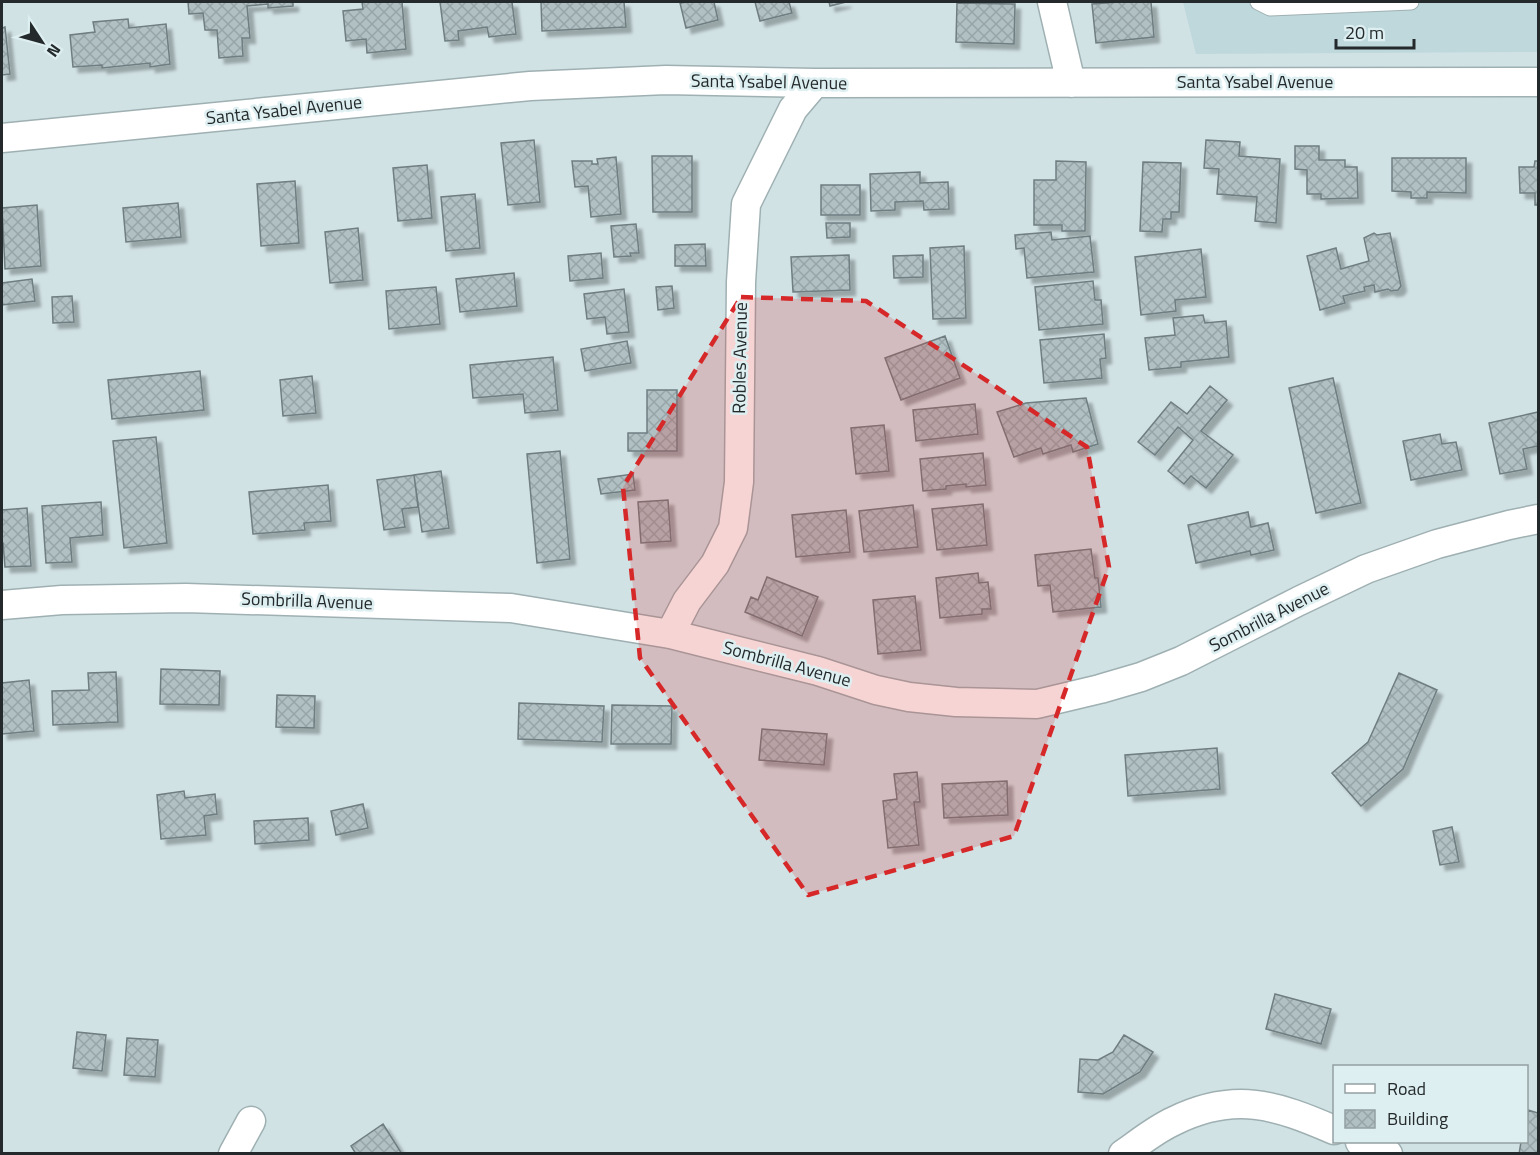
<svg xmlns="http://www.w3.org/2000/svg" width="1540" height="1155" viewBox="0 0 1540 1155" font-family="'Titillium Web',sans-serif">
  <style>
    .built { fill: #bed8dc }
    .building { fill: url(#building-cross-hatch); stroke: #6f7e81; stroke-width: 1.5; filter: url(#shadow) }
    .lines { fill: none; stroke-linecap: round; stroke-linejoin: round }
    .service-casing { stroke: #9fb0b2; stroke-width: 17 }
    .minor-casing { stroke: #9fb0b2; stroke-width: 31 }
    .service { stroke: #fff; stroke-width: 15 }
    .minor { stroke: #fff; stroke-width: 28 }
    .marked { fill: #d62828; fill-opacity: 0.2; stroke: #d62828; stroke-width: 4.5; stroke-dasharray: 12 8; stroke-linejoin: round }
    .labels { text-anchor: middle; stroke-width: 5; stroke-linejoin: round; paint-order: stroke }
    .street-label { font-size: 18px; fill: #242a2b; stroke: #deeff2 }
  </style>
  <defs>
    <pattern id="building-cross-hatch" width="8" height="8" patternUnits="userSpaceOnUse" patternTransform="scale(1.5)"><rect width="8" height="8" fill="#b0c0c3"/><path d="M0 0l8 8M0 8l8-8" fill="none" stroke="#97a5a8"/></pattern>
    <filter id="shadow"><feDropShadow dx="5.5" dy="5.5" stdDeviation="1.5" flood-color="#0004"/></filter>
  </defs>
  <rect width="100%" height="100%" fill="#d1e2e5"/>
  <path class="built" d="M1183,2h355v50l-342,2z"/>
  <path class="building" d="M188,2h105v4l-25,2v-4l-21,2 3,32h-8l1,18 -24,2 -2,-28h-12l-2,-17 -14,1z
    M362,2h40l4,47 -39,4 -1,-14 -20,2 -3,-30 20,-2z
    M440,2h72l4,32 -27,3 -2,-10 -29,4 1,9 -14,1z
    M541,2h83l2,25 -84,4z
    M687,2h27l4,18 -32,8 -6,-25z
    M755,2h34l3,11 -32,8z
    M829,2h17l-16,4z
    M1119,2h32l3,35 -58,6 -4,-39z
    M957,3l58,1 -1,40 -58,-2z
    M128,19l1,9 37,-4 4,40 -20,3v-4l-48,5v-3l-29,2 -3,-32 25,-3 -2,-10z
    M5,27l5,47 -8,1v-47z
    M534,140l6,62 -32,3 -7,-62z
    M1206,140l34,2 -1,14 41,3 -4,64 -21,-2 2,-24 -40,-3 2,-25 -15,-1z
    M1295,146h24v14h26v7h12l1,31 -37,1v-5h-14v-24l-12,-1z
    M652,156h40v56h-39z
    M616,157l5,57 -30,3 -3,-31 -13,1 -3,-26h20v3h6l-1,-5z
    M1392,158h74v35l-39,-1v6h-16v-6l-19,-1z
    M1056,161l30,1 -1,69h-23v-6h-28v-45h22z
    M1535,161h3v44h-3v-12h-15l-1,-26h15z
    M1143,162l38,1 -2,49h-8v7h-8l-1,13 -22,-1z
    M427,165l5,53 -34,3 -5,-53z
    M920,172v11l28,-1 1,27 -25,1 -1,-9 -28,1v8l-24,1 -1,-37z
    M295,181l4,62 -38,3 -4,-62z
    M821,185h39v30h-39z
    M475,194l5,54 -34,3 -5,-54z
    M178,203l3,34 -55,5 -3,-34z
    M37,205l4,61 -36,3 -3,-61z
    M826,223h24v14l-23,1z
    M636,224l3,29h-9l1,3 -17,1 -3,-31z
    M358,228l5,52 -33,3 -5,-51z
    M1051,232l1,8 38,-4 4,36 -67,6 -3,-30 -8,1 -1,-14z
    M1374,233l3,2 13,-2 11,53 -3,4 -7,1 -3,-2 -13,3 -1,-7 -10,2 1,4 -22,5 2,7 -25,7 -13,-54 29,-8 5,21 28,-8 -5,-23z
    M705,244l1,22h-31v-21z
    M964,246l2,72 -33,1 -3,-71z
    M1201,249l5,48 -31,3 1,11 -35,4 -6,-58z
    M601,253l2,25 -33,3 -2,-25z
    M849,255l1,35 -57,2 -2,-35z
    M923,255v22l-29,1 -1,-22z
    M514,273l3,33 -57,6 -4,-33z
    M32,279l3,22 -33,4v-22z
    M1093,281l2,19h6l2,24 -64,6 -4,-43z
    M672,286l2,22 -16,2 -2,-23z
    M436,287l4,37 -51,5 -3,-38z
    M624,289l5,43 -22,2 -2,-17 -18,2 -3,-25z
    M72,296l2,26 -21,1 -1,-26z
    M1203,315l2,8 21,-2 3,36 -48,5v5l-32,3 -4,-32 30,-3 -2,-17z
    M1104,334l2,24 -6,1 2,19 -58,5 -4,-43z
    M945,336l15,42 -59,22 -16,-42z
    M627,341l4,22 -46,8 -4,-22z
    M553,357l5,53 -33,3 -2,-19 -50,4 -3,-33z
    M200,371l4,39 -92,9 -4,-39z
    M312,376l4,37 -33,3 -3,-36z
    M1333,378l28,125 -45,10 -27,-125z
    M1210,386l17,14 -26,31 32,24 -27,33 -15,-12 -7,8 -16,-13 25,-31 -15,-13 -23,28 -17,-13 33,-40 16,12z
    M647,390h30v61h-49v-18h19z
    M1086,398l12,46 -25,8 -2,-7 -28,9 -2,-6 -27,9 -17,-45 29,-9z
    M975,404l3,30 -62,7 -3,-31z
    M1538,412v34l-15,3 4,20 -27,5 -11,-51z
    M884,425l5,46 -33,3 -5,-46z
    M1440,434l2,10 14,-2 6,28 -51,10 -8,-39z
    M156,437l11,106 -43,5 -11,-107z
    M560,451l10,108 -33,4 -10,-109z
    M983,453l3,32 -20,2v-3l-20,2v3l-23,2 -3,-32z
    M441,471l8,57 -27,4 -8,-57z
    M633,474l2,16 -34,4 -3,-15z
    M414,475l4,32 -16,2 3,18 -21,3 -7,-50z
    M328,485l3,36 -27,2 1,7 -52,4 -4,-42z
    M668,500l3,41 -30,2 -3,-41z
    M101,502l2,33 -33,3 2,24 -26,1 -4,-57z
    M983,504l4,41 -50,5 -5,-41z
    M913,505l5,42 -54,5 -5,-41z
    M27,508l4,58 -26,1 -2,-24h-1v-33z
    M846,510l4,42 -54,5 -4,-42z
    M1248,512l3,15 17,-4 6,27 -23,5 -1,-4 -54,12 -8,-38z
    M1091,549l4,29h3l3,29 -48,5 -3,-27 -12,1 -3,-31z
    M978,573l1,10 9,-1 3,27h-9v5l-42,4 -4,-40z
    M767,577l51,20 -16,39 -57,-24 6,-15 7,3z
    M915,596l6,54 -43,4 -5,-54z
    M161,669l59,2 -1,34 -59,-1z
    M116,672l2,50 -65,3 -1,-34 37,-1 -1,-17z
    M1399,673l38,17 -34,79 -42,37 -29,-33 36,-31z
    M29,680l5,51 -32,3v-51z
    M277,695l38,1 -1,32 -38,-1z
    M519,703l85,3 -2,36 -84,-3z
    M612,705l60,1 -1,38h-60z
    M762,729l65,5 -3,31 -65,-5z
    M1217,748l3,41 -92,7 -3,-41z
    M917,772l3,30h-6l5,43 -31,3 -5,-47 14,-2 -3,-25z
    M1007,781l1,34 -64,3 -2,-34z
    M184,791l1,7 30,-4 2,20 -13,2 2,19 -45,4 -4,-44z
    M363,804l5,24 -32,7 -5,-24z
    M308,818l1,22 -54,4 -1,-23z
    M1452,827l7,35 -19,3 -7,-34z
    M1275,994l56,15 -10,35 -55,-15z
    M77,1032l29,3 -4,36 -29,-3z
    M1124,1035l29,17 -13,20 -37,22 -25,-2 2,-33 18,1 15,-8z
    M127,1038l31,2 -3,37 -31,-2z
    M1528,1110l10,3v41h-19l2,-12h5z
    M383,1124l19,30h-46l-5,-8z"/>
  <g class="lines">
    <defs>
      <path id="service" d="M1258,2l12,6 141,-6"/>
      <path id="minor" d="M1052,2l19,81
        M2,138l528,-52 136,-6 149,3 723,-1
        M2,605l60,-5 124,-2 325,10 159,26 148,37 58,19 33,7 47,5 81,2 63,-15 41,-12 40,-16 118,-60 67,-32 71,-25 72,-19 29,-6
        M670,634l17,-33 28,-37 18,-36 6,-46 2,-200 5,-78 47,-95 22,-26
        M1360,1142l28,12
        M233,1154l18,-33
        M1123,1154c16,-11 33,-25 51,-33 61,-30 102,-16 160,9"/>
    </defs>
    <use href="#service" class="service-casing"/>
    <use href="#minor" class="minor-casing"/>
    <use href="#service" class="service"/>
    <use href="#minor" class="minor"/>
  </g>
  <path class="marked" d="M741,297l125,4 221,146 22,120 -95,269 -206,59 -168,-237 -17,-171z"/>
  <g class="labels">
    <g class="street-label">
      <text transform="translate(769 82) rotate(1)" y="6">Santa Ysabel Avenue</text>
      <text x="1255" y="88">Santa Ysabel Avenue</text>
      <text transform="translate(284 110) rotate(-6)" y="6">Santa Ysabel Avenue</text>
      <text transform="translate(740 358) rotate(-89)" y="6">Robles Avenue</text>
      <text transform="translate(307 601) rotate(2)" y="6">Sombrilla Avenue</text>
      <text transform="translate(1269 617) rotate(-27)" y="6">Sombrilla Avenue</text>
      <text transform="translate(787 664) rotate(15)" y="6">Sombrilla Avenue</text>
    </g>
  </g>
  <rect width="1540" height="1155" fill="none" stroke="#242a2b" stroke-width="6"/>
  <rect x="1333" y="1065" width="195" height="78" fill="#deeff2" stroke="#94a0a2" stroke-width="1.5"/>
  <rect x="1345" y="1084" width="30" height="9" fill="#ffffff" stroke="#94a0a2" stroke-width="1.5"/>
  <text x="1387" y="1095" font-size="18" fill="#242a2b">Road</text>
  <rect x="1345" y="1110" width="30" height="18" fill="url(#building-cross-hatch)" stroke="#94a0a2" stroke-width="1.5"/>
  <text x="1387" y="1125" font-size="18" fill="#242a2b">Building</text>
  <g transform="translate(42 42) rotate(126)" stroke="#deeff2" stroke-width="4.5" paint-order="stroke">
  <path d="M0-4.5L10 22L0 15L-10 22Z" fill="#242a2b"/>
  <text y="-9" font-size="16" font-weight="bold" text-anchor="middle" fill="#242a2b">N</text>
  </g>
  <path d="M1336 39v9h78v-9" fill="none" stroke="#242a2b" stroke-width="3"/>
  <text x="1345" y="39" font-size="18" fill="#242a2b" stroke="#deeff2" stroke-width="4.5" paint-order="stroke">20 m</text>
</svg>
